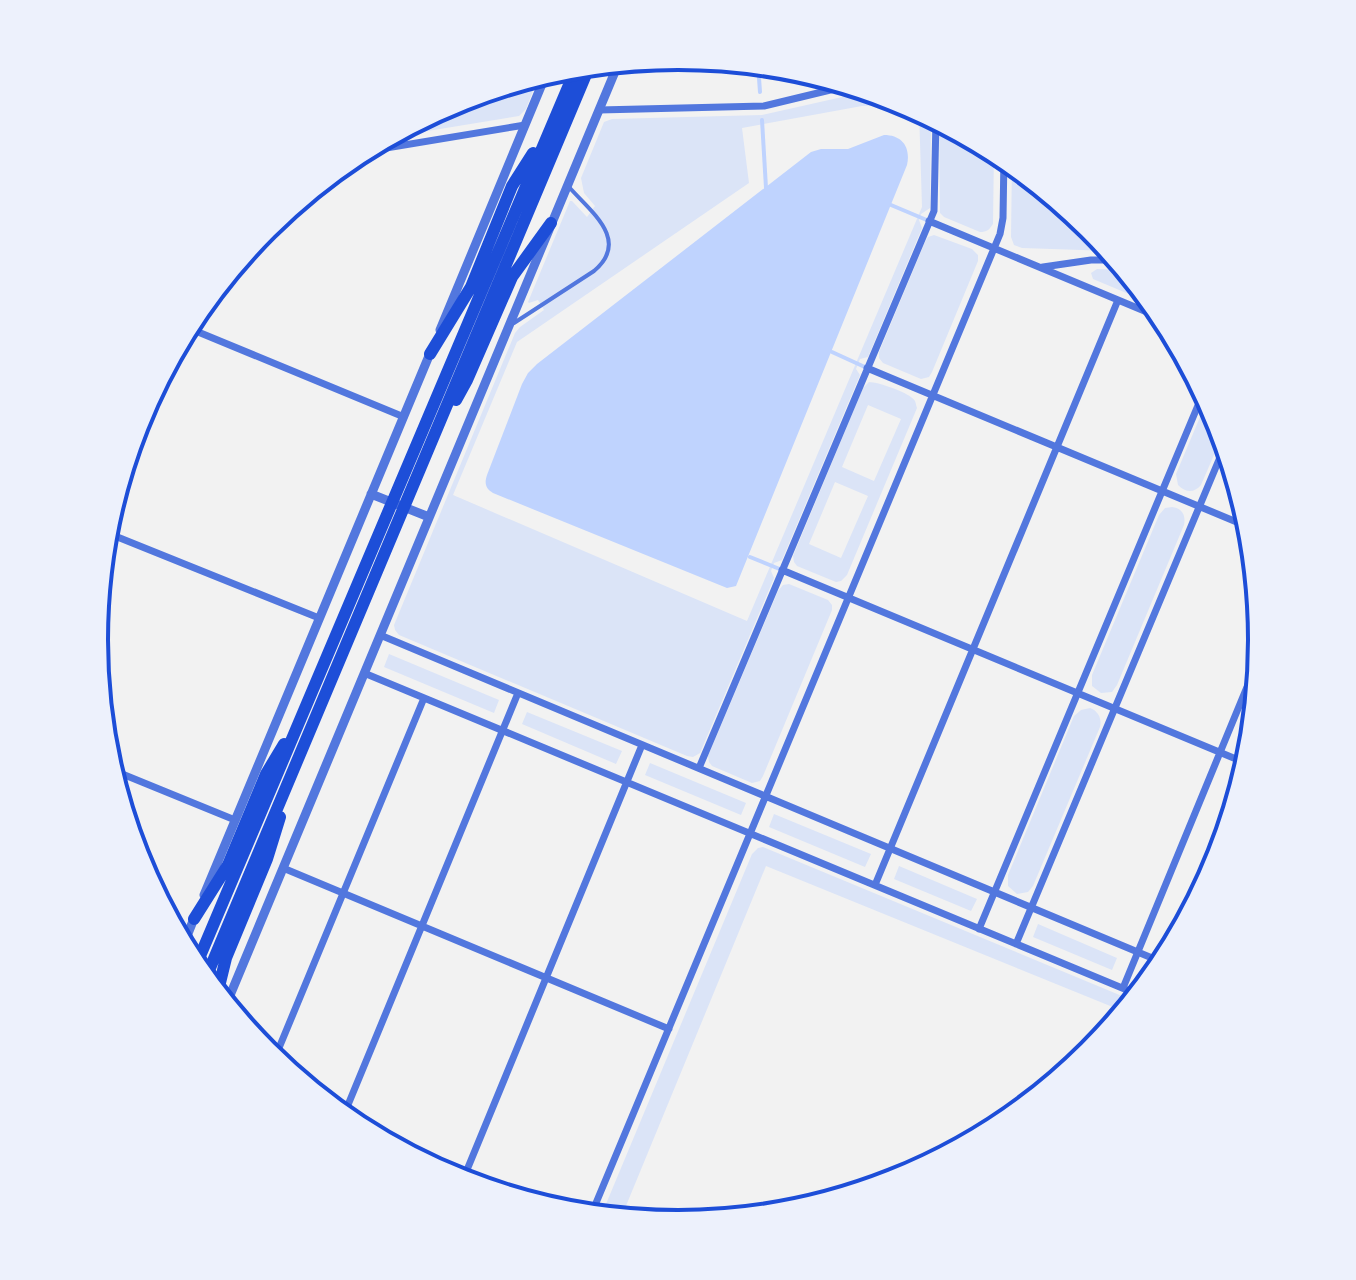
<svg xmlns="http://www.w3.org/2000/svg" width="1356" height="1280" viewBox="0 0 1356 1280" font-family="'DM Sans',sans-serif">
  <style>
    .green { fill: #dbe4f7; fill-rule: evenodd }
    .water { fill: #bfd3fe }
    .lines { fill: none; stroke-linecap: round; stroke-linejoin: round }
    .stream { stroke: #bfd3fe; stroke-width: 4 }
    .service { stroke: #5277de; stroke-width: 4 }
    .minor { stroke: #5277de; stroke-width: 7 }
    .tertiary { stroke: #5277de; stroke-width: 9 }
    .trunk { stroke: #1d4ed8; stroke-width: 12 }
    .rim { fill: none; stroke: #1d4ed8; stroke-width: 4 }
  </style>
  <rect width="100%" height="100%" fill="#f2f2f2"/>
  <path class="green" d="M539,75l-13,34 -7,7 -134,22 70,-38z
    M869,91l38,12 -45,3 -120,22 7,55 -232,159 -64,153 294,126 175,-414 -3,-97 12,6 -1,92 -9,6 -2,6 3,8 -54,129 -8,2 -4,10 4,6 -78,185 -8,3 -3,8 3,7 -74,175 -7,4 -6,-1 -288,-121 -4,-5 -1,-5 121,-292 5,-6 24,-17 -6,-10 -9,3 -1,-1 42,-101h2l15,16 8,-11 -11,-13 -3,-15 23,-56 8,-3 150,-4z
    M939,121l55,29 -1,74c-4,6 -6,8 -13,8l-36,-15 -4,-4z
    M1012,162l79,65 20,24 -89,-3 -8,-3 -3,-8z
    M934,235l38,14 6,6v6l-46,111 -3,5 -8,2 -38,-16 -4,-5v-6l46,-110 3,-5z
    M1097,269l30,1 28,35 -62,-26 -2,-6z
    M869,382c9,0 42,11 46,19 1,2 1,5 2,7l-70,167 -6,6 -5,1 -39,-16 -3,-4 -1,-6 70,-168zM868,405l33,14 -27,62 -32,-14zM835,482l33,14 -27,62 -32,-14z
    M1208,398l10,19 5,17 -22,51c-7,8 -15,8 -23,0l-2,-11z
    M1172,507c10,1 14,8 12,18l-67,160 -5,7 -11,1 -9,-7v-11l67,-160 6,-7z
    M789,584l39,16 4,5v5l-69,166 -3,5 -8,2 -40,-17 -3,-4 -1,-6 70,-165 5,-6z
    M389,654l110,46 -5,13 -110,-46z
    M1090,708c8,3 12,10 10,19l-67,159 -5,6 -11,2 -9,-8v-11l66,-159 7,-6z
    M527,712l95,39 -6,13 -94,-40z
    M650,763l96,40 -5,12 -96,-40z
    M774,814l97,40 -6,13 -96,-40z
    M763,847l371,154 -9,11 -359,-146 -145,352 -20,-2 151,-362 6,-6z
    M899,866l78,33 -6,12 -77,-32z
    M1038,924l79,34 -5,12 -79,-33z"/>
  <path class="water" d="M884,135c18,0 27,12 23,30l-171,421 -9,2 -234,-95c-7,-4 -9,-9 -6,-18l35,-91 6,-11 9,-9 274,-212 10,-3h27z"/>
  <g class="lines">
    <path class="stream" d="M758,64l2,28
      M762,120l4,68
      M891,205l38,16
      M832,352l35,16
      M750,557l32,13"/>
    <path class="service" d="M514,323l80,-52c37,-31 -4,-60 -25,-84"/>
    <path class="minor" d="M599,110l165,-4 87,-21
      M356,153l169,-28
      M929,221l237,99
      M1043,267l48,-7h27
      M186,327l218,90
      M867,368l384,160
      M105,532l214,86
      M782,570l466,194
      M380,635l784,328
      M364,673l775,322
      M699,768l235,-557 2,-92
      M110,769l125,51
      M115,787l6,-13
      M283,868l386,161
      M875,885l243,-585
      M979,929l225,-538
      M1016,944l210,-501
      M1123,988l138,-335
      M274,1060l150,-362
      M343,1117l175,-424
      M462,1182l180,-437
      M591,1215l409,-981 3,-16 1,-62"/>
    <path class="tertiary" d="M440,330l107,-258
      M371,494l58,23
      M204,895l227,-544
      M183,946l12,-30
      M226,1005l393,-943"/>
    <path class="trunk" d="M430,354l41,-67 41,-101 21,-33
      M456,400l11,-20 45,-103 39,-54
      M194,919l34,-54 38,-91 18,-30
      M195,968l382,-902
      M205,980l385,-915
      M217,995l9,-37 41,-99 13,-42"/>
  </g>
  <path d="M0 0H1356V1280H0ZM108 640a570 570 0 1 1 1140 0a570 570 0 1 1-1140 0Z" fill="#edf1fc" fill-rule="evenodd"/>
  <path class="rim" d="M108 640a570 570 0 1 1 1140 0a570 570 0 1 1-1140 0Z"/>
</svg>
